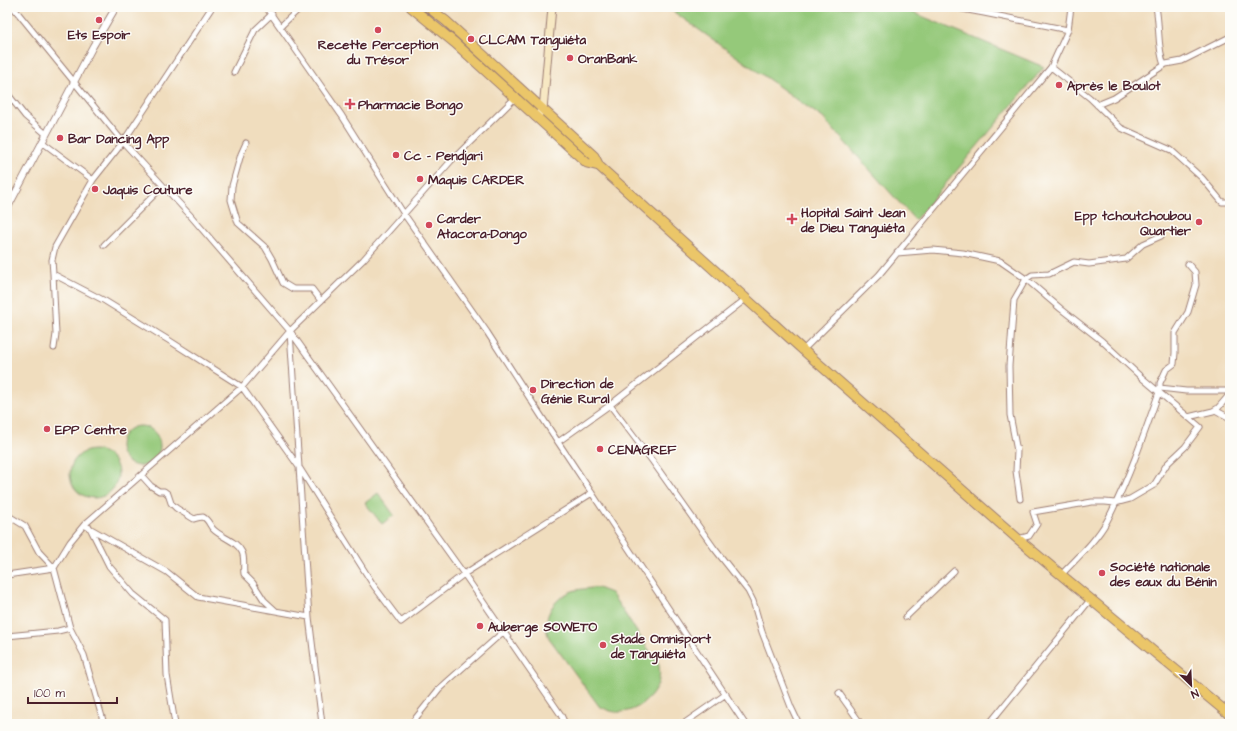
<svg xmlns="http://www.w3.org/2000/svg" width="1237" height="731" viewBox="0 0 1237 731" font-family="'Architects Daughter',sans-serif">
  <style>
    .green { fill: #95c97a; stroke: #707452 }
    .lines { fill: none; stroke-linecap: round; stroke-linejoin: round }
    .minor-casing { stroke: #9d7e74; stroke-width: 7 }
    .tertiary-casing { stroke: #9d7e74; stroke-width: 8 }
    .secondary-casing { stroke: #9d7e74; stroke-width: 9 }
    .trunk-casing { stroke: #9d7e74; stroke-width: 11 }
    .minor { stroke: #fff; stroke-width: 5 }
    .tertiary { stroke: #fff; stroke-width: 6 }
    .secondary { stroke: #f7e8c3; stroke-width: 7 }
    .trunk { stroke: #ebc669; stroke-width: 9 }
    .poi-dot { fill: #d1495b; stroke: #fdfcf7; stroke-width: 1.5 }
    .labels { text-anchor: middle; stroke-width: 3; stroke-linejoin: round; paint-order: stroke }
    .poi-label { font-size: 13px; font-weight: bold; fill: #4a1f2b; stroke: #fdfcf7; text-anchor: start }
  </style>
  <rect width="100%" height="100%" fill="#fdfcf7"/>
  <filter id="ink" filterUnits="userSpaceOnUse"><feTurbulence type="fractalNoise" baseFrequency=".025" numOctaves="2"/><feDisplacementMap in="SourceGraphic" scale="8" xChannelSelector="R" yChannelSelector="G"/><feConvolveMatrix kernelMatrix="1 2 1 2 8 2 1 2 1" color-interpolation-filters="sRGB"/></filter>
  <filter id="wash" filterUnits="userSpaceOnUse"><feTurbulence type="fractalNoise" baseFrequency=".012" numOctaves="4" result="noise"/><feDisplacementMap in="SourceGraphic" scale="16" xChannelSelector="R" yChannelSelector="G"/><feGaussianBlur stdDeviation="0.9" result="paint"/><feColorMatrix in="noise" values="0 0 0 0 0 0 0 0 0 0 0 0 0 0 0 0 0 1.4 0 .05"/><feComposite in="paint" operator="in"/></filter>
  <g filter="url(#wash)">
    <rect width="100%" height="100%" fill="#f0ddbe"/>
    <path class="green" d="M667,7h233l144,60 -129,153 -92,-102z
      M120 446a20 20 0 1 1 40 0a20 20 0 1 1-40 0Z
      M70 474a24 24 0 1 1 48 0a24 24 0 1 1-48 0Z
      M378,493l16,22 -12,9 -17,-21z
      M592,588h6l13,5 48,72c1,7 1,14 -2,21 -6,14 -22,26 -37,26 -7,1 -15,-3 -21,-6l-50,-68c-8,-18 3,-38 21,-46 6,-3 15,-3 22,-4z"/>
  </g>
  <g filter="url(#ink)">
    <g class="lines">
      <defs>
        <path id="minor" d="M13,7l110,135 66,72 101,117 73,-71 88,-99 64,-63
          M212,7l-89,135 -30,38 -38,67 -3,13 1,14 52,27 65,40 72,46 57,80 75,119 27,36 63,-48 128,-81
          M266,7l76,109 62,98 83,118 71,110 187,282
          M952,7l32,6
          M983,7l1,6 84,17
          M1156,7c4,19 1,40 8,58
          M280,27l21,-20
          M1051,67l39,31 31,30 50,22 31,28 20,24h8
          M234,72l21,-42 17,-16
          M7,93l18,23 21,18
          M1097,105l17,-7 52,-34 16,-3 48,-24
          M42,142l51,38
          M246,143l-5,11 -9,32 -1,14 7,23 27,24 7,12 11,24 10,6h19l9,12
          M7,193l5,6
          M104,245l59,-59
          M897,253l36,-3 30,3 37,8 26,18 35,30 41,32 39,36 59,50 -15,20 -18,17 -13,21 -24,14 -15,4 -10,-1h-13l-59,10 4,12 -8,12 -11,3
          M53,274l3,60 -2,14
          M290,331l174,243 97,141 4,9
          M290,332l19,285 13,107
          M803,350l76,-75 172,-208 17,-37 3,-23
          M1160,388v-5l6,-13 8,-6 1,-11v-20l13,-21 8,-27 -1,-13 -7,-8
          M1158,389l2,-1 26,3h44
          M610,405l43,57 61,86 34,43 5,10 9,31 29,75 8,17
          M1215,410l15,8
          M1188,417l25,-6 5,-3 12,-14
          M558,442l52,-37 137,-107
          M141,475l10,11 8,5h5l4,3 3,9 5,5 18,11c3,-1 7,-2 9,-2 5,2 7,9 10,12 9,9 23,11 29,23 3,6 1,15 2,22l9,9 11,17 12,11
          M1020,499l-4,-28 1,-20 -7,-36 -1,-49 5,-66 12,-21 6,-4 17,-1 25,-12 15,2 37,-5 17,-15 18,-8
          M7,515l18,11 14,26 15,16
          M84,525l83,47 31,25 111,20
          M90,528l19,38 24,28 32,26 2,55 8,49
          M7,575l47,-7
          M1061,575c16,-17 35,-34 46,-54 21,-40 37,-86 52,-129
          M906,617l48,-46
          M7,636l51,-5 12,-3
          M839,693l22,31
          M104,724l-20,-69 -14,-27 -16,-60 16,-26 14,-17 158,-138 48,-56
          M411,724l28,-35 64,-57
          M683,724l43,-30
          M989,724l101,-124"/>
        <path id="tertiary" d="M7,209l86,-163 23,-39"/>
        <path id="secondary" d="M535,117l8,-7 9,-103"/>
        <path id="trunk" d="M411,7l44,36 132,120 12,3
          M428,7l18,14 148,135 5,10 204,184 215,189 212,176"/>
      </defs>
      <use href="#minor" class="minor-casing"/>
      <use href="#tertiary" class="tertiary-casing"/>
      <use href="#secondary" class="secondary-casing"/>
      <use href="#trunk" class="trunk-casing"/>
      <use href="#minor" class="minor"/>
      <use href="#tertiary" class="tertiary"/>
      <use href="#secondary" class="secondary"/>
      <use href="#trunk" class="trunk"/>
    </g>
  </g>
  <g class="poi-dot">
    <circle cx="99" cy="20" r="4"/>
    <circle cx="378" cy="30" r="4"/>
    <circle cx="471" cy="39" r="4"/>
    <circle cx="570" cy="58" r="4"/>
    <circle cx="1059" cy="85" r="4"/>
    <path d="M348 98h4v4h4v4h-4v4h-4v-4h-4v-4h4z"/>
    <circle cx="60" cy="138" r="4"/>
    <circle cx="396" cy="155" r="4"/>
    <circle cx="420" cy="179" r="4"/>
    <circle cx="95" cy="189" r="4"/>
    <path d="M790 213h4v4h4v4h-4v4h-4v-4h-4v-4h4z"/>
    <circle cx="1199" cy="222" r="4"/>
    <circle cx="429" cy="225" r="4"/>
    <circle cx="533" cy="390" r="4"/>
    <circle cx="47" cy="429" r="4"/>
    <circle cx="600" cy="449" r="4"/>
    <circle cx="1102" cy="573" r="4"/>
    <circle cx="480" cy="626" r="4"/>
    <circle cx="603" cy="645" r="4"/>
  </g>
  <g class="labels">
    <g class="poi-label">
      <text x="99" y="39" text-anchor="middle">Ets Espoir</text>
      <text x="479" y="44">CLCAM Tanguiéta</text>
      <text x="378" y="49" text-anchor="middle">Recette Perception<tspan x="378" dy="15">du Trésor</tspan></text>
      <text x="578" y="63">OranBank</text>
      <text x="1067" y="90">Après le Boulot</text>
      <text x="358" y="109">Pharmacie Bongo</text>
      <text x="68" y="143">Bar Dancing App</text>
      <text x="404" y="160">Cc - Pendjari</text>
      <text x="428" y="184">Maquis CARDER</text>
      <text x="103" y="194">Jaquis Couture</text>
      <text x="801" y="217">Hopital Saint Jean<tspan x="801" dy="15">de Dieu Tanguiéta</tspan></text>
      <text x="1191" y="220" text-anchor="end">Epp tchoutchoubou<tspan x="1191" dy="15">Quartier</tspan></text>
      <text x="437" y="223">Carder<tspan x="437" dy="15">Atacora-Dongo</tspan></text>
      <text x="541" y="388">Direction de<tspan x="541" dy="15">Génie Rural</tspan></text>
      <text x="55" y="434">EPP Centre</text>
      <text x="608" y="454">CENAGREF</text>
      <text x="1110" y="571">Société nationale<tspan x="1110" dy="15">des eaux du Bénin</tspan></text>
      <text x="488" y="631">Auberge SOWETO</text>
      <text x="611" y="643">Stade Omnisport<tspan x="611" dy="15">de Tanguiéta</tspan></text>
    </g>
  </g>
  <rect width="1237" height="731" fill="none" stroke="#fdfcf7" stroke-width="24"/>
  <g transform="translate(1191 685) rotate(156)" stroke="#fdfcf7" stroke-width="3" paint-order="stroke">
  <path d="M0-3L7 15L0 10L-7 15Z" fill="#4a1f2b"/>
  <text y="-6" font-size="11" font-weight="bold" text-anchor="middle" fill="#4a1f2b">N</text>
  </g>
  <path d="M28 697v6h89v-6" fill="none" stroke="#4a1f2b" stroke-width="2"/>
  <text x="34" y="697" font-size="12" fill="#4a1f2b" stroke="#fdfcf7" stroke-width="3" paint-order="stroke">100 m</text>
</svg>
